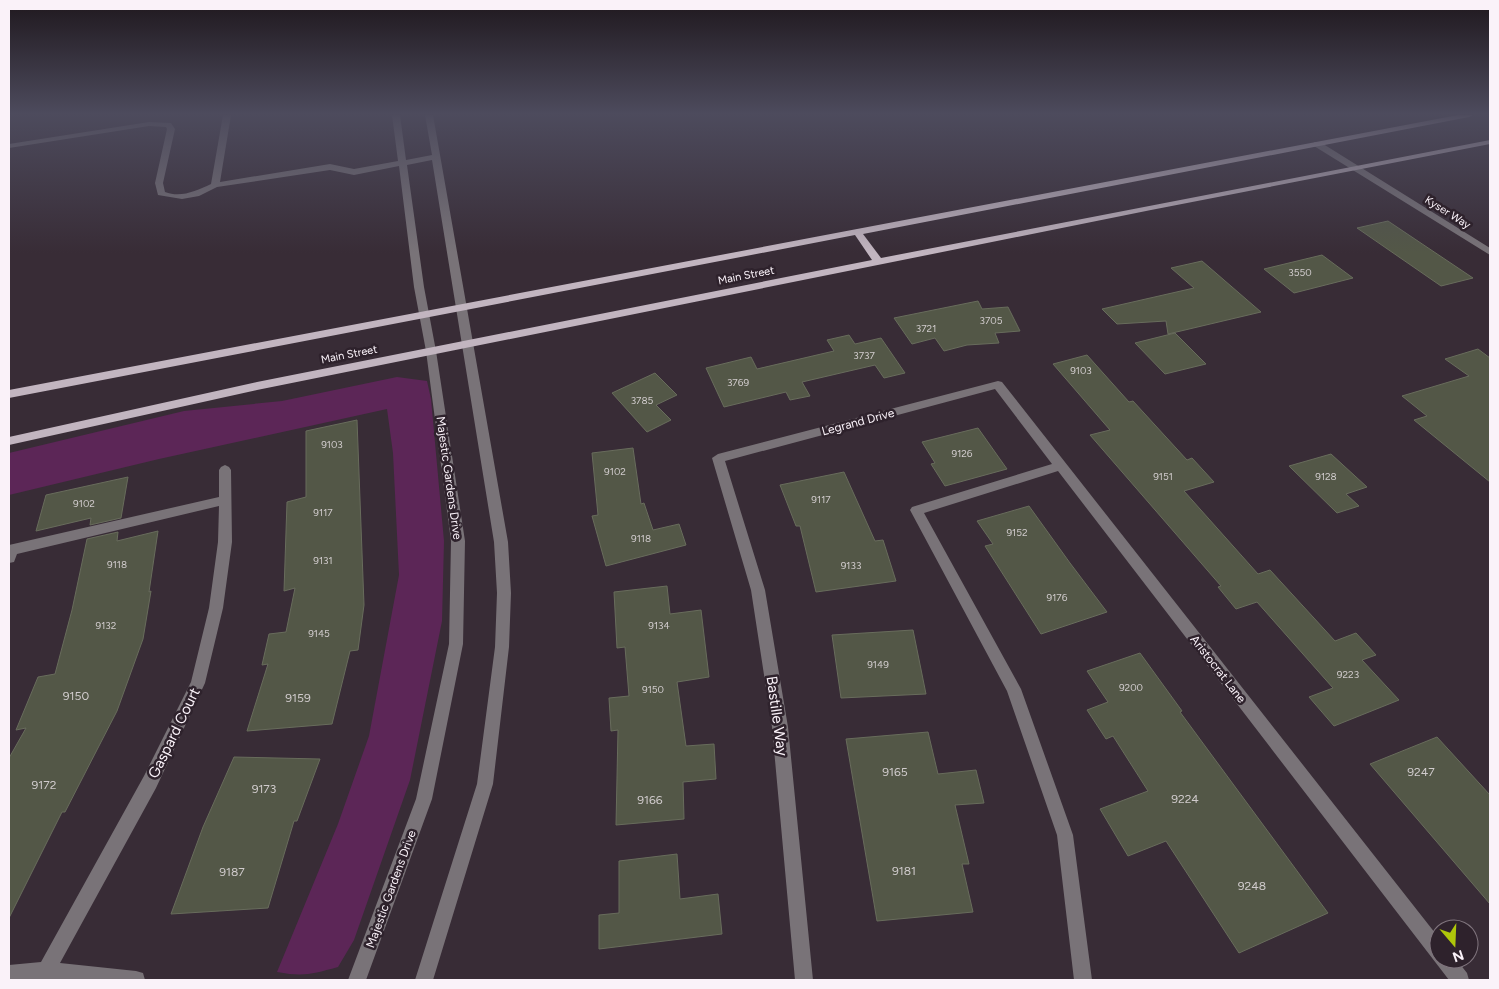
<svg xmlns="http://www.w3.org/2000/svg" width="1499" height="989" viewBox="0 0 1499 989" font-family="Figtree,sans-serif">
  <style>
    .green { fill: #5c2657 }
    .building { fill: #535747; stroke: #686c5c }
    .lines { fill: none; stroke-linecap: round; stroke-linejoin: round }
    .minor { fill: #797378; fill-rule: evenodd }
    .major { fill: #c2b5c0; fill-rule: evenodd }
    .labels { text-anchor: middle; stroke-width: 5; stroke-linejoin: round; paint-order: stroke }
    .number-label { font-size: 10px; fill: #d0cbcc }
    .far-street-label { font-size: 11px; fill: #faf2f9; stroke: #2e222c }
    .street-label { font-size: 12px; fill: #faf2f9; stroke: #2e222c }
    .near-number-label { font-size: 12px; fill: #d0cbcc }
    .near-street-label { font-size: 15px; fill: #faf2f9; stroke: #2e222c }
  </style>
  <rect width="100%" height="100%" fill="#382c36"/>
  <path class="green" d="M397,377l30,4 4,18 13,142 -2,80 -32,159 -56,160 -16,27c-26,7 -34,10 -61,5l61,-148 31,-88 30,-161 -6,-122 -6,-44 -228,50 -150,36v-42l175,-42 98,-10z"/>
  <path class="building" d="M1388,221l85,57 -32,8 -84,-58z
    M1322,255l31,23 -59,15 -30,-24z
    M1202,261l59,51 -93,22 -2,-13 -49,3 -15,-15 92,-21 -23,-20z
    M978,301l4,8 26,-2 12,24 -25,2 4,10 -32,2 -23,6 -9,-13 -23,6 -18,-26z
    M1175,333l31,31 -41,10 -30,-31z
    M849,335l6,9 26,-6 24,35 -21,5 -9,-13 -73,17 8,14 -20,4 -4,-8 -62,15 -18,-39 45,-11 6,12 77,-18 -7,-11z
    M1478,349l12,9v124l-76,-62 13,-4 -25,-20 67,-20 -24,-17z
    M1087,355l42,47 4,-1 54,59 5,-2 22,24 -30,9 74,83 12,-4 65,71 21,-8 20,22 -14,5 37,40 -65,26 -25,-29 24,-9 -76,-86 -21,7 -18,-22 3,-1 -131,-151 20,-5 -57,-66z
    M655,373l22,22 -21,10 15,15 -24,12 -35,-39z
    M357,420l7,185 -6,45 -8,1 -18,73 -85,7 21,-67 -6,1 7,-31 17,-2 9,-44 -11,3 3,-89 19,-5v-66z
    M978,428l29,41 -62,17 -14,-22 4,-1 -13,-21z
    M633,448l8,56 3,-1 9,27 26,-6 7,21 -80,21 -14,-50 6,-1 -6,-62z
    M1331,454l36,33 -21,7 13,12 -22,7 -48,-47z
    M844,472l31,69 8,-1 13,41 -80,11 -16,-66h-4l-16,-41z
    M128,477l-7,41 -31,7 1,-7 -55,13 10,-36z
    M1029,506l41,57 37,49 -66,22 -56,-88 8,-2 -16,-23z
    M158,531l-9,61 2,-1 -8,48 -26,72 -52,101h-3l-53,106v-160l17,-30 -10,2 22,-53 17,-3 17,-64 15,-71 31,-7 -1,9z
    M667,586l3,28 31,-4 8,67 -32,5 9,64 28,-2 2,35 -33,3 1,37 -68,6 2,-95 -7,1 -2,-33 20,-2 -4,-49 -8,1 -3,-56z
    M913,630l13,64 -85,4 -9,-63z
    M1140,653l42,58 -2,1 148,201 -89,40 -73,-112 -38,15 -28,-47 48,-18 -35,-55 -7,3 -19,-29 21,-8 -21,-31z
    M928,732l10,42 38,-4 8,33 -29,2 14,59h-7l11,48 -96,9 -31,-182z
    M1437,737l53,58v109l-120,-140z
    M234,757l86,2 -23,62h-3l-26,87 -97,6 32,-87z
    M677,854l3,45 38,-5 4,40 -123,15v-34l20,-2v-52z"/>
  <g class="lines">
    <path class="minor" d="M223,115h8l-11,67 110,-18 24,5 44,-8 -6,-46h8l6,45 26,-5 -7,-40h8l75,427 3,51 -2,54 -16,137 -60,196h-18l62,-196 18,-137 2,-54 -3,-51 -62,-382 -25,5 17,122 12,64 29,190 -2,103 -31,155 -66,181h-18l68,-181 33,-155 2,-103 -25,-190 -12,-64 -15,-121 -45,9 -24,-5 -113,17 -18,9 -17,3 -24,-4 -3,-12 12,-54 -1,-2 -17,-1 -140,22v-4l140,-22 22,1 4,6 -12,54 2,9c16,6 31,-1 46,-8z
      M1314,142h6l170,106v7l-176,-109z
      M998,381l4,1 437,556v21h17l11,14 2,7h-20l-391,-509 -134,42 97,176 52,146 19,145h-18l-17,-145 -50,-144 -97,-181 2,-3 140,-43 -57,-75 -270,72 40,129 23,137 25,253h-18l-23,-253 -21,-137 -39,-132 6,-4z
      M225,465l4,2 2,3 1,72 -9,66 -18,75 -49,105 -96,175 76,8 7,2 2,7h-136v-15l32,-3 103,-186 47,-94 18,-74 9,-66 1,-36 -202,48 -3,8 -5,1v-18l210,-48v-27l2,-3z"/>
    <path class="major" d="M1458,115h15l-4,2 -606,117 18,24 609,-118v4l-339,66 -894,180 -248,55v-8l248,-55 615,-122 -17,-25 -846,163v-8z"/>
  </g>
  <linearGradient id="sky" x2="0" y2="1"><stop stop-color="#1f181e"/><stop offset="0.45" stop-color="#4d4b5d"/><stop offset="1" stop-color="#4d4b5d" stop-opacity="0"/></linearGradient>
  <rect width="1499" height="253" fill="url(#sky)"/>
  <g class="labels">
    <g class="number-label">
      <text x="1300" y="276">3550</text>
      <text x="991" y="324">3705</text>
      <text x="926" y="332">3721</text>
      <text x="864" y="359">3737</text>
      <text x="1081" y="374">9103</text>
      <text x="738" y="386">3769</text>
      <text x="642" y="404">3785</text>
      <text x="332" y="448">9103</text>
      <text x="962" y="457">9126</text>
      <text x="615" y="475">9102</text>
      <text x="1163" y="480">9151</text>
      <text x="1326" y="480">9128</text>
      <text x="821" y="503">9117</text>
      <text x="84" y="507">9102</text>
      <text x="323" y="516">9117</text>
      <text x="1017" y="536">9152</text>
      <text x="641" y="542">9118</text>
      <text x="323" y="564">9131</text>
      <text x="117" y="568">9118</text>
      <text x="851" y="569">9133</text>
      <text x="1057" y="601">9176</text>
      <text x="106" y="629">9132</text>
      <text x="659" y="629">9134</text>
      <text x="319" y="637">9145</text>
      <text x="878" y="668">9149</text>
      <text x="1348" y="678">9223</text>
      <text x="1131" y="691">9200</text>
      <text x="653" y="693">9150</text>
    </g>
    <g class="far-street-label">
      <text transform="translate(1448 212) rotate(32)" y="4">Kyser Way</text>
      <text transform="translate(746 275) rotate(-11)" y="4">Main Street</text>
      <text transform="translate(349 354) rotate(-11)" y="4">Main Street</text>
    </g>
    <g class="street-label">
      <text transform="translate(858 422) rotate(-15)" y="4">Legrand Drive</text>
      <text transform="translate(449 478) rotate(82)" y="4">Majestic Gardens Drive</text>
      <text transform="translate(1218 669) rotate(52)" y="4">Aristocrat Lane</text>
      <text transform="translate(391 889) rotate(-70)" y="4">Majestic Gardens Drive</text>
    </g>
    <g class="near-number-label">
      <text x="76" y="700">9150</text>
      <text x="298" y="702">9159</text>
      <text x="895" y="776">9165</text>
      <text x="1421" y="776">9247</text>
      <text x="44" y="789">9172</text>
      <text x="264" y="793">9173</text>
      <text x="1185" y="803">9224</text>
      <text x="650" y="804">9166</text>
      <text x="904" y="875">9181</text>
      <text x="232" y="876">9187</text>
      <text x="1252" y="890">9248</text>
    </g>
    <g class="near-street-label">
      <text transform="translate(777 716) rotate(82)" y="5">Bastille Way</text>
      <text transform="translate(174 733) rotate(-64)" y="5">Gaspard Court</text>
    </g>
  </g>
  <rect width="1499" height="989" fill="none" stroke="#faf2f9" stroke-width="20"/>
  <g transform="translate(1454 944) rotate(161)"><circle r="24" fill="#2e222c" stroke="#80757e"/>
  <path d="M0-4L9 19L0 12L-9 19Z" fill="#aec60a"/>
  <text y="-8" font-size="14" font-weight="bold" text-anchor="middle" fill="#faf2f9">N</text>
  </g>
</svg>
